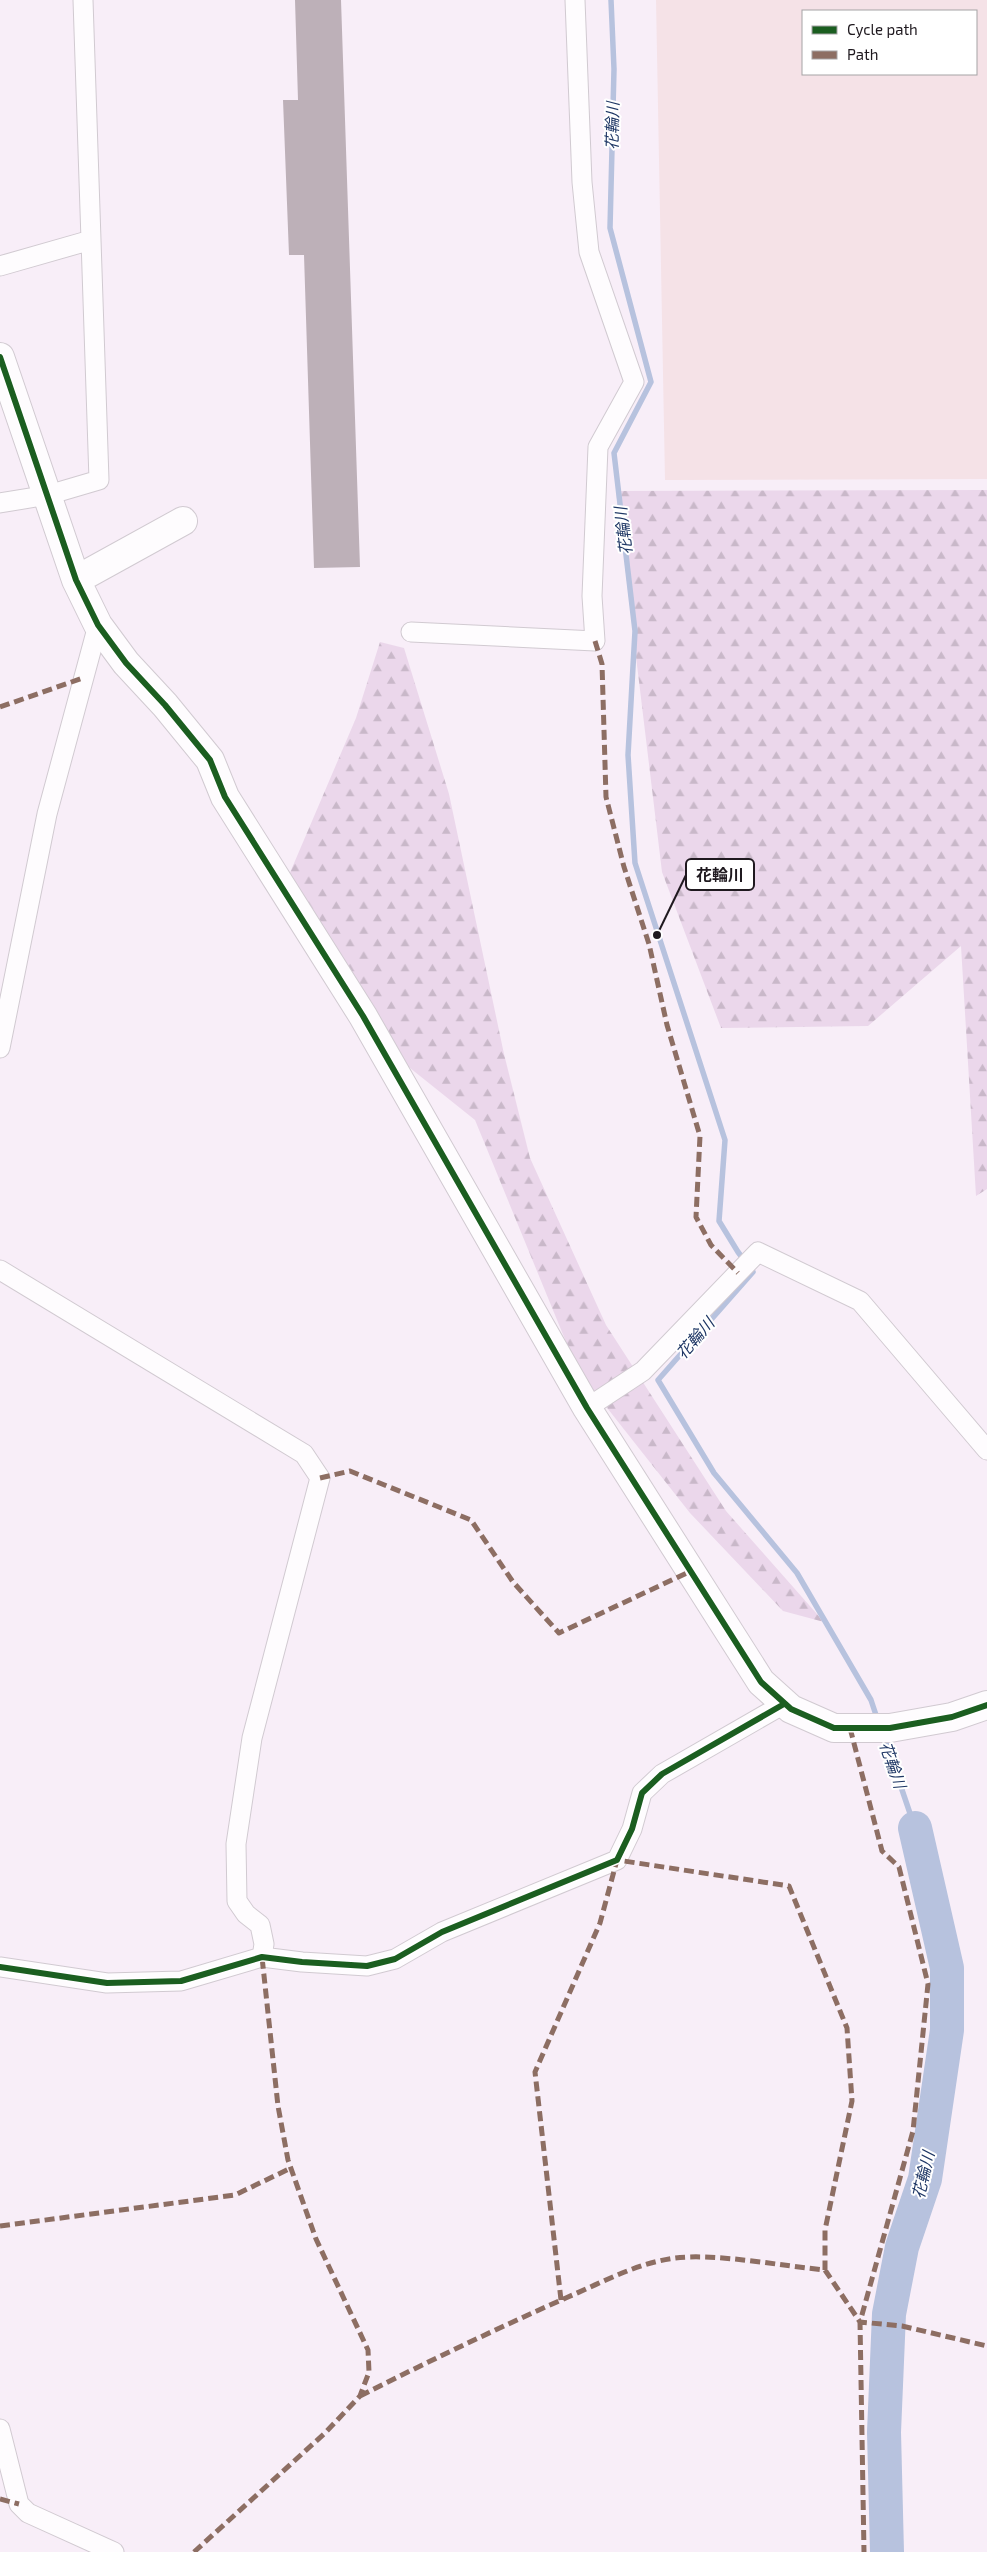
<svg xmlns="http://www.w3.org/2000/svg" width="987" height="2552" viewBox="0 0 987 2552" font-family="'Exo 2','Noto Sans JP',sans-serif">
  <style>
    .industrial { fill: #f5e2e7; fill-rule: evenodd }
    .forest { fill: url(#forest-firs) }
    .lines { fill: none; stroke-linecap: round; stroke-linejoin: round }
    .stream { stroke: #b7c2de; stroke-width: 5.5 }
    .river { stroke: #b7c2de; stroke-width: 34 }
    .building { fill: #bdb0b8 }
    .street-casing { stroke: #d1cad1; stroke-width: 21 }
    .secondary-casing { stroke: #d1cad1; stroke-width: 30 }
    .street { stroke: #fefcfe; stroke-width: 19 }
    .secondary { stroke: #fefcfe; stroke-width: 28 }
    .quiet { stroke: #8d6e63; stroke-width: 5; stroke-dasharray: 10 5; stroke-linecap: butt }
    .cycleway-casing { stroke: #fff; stroke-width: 9 }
    .cycleway { stroke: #1b5e20; stroke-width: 6 }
    .labels { text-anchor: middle; stroke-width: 4; stroke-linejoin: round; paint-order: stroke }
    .water-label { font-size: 16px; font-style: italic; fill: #1f3765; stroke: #fff }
    .leader { fill: none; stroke: #1f191f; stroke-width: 2 }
    .callout-dot { fill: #1f191f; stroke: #fff; stroke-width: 2 }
    .callout { fill: #fff; stroke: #1f191f; stroke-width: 2 }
    .callout-label { font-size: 16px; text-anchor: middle; font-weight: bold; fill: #1f191f }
  </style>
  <defs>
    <pattern id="forest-firs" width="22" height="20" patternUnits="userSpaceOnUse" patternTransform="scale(1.25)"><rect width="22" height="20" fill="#ebd7eb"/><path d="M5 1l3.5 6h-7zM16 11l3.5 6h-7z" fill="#c9b8c9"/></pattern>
  </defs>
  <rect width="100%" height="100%" fill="#f8eef8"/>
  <path class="industrial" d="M656,0h331v479l-322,1zM803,11h173v63h-173z"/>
  <path class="forest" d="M987,490v699l-11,7 -15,-250 -93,80 -147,2 -59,-156 -46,-381z
    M380,642l24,6 45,146 55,260 26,104 76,167 120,186 98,111 -41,-11 -93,-98 -112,-142 -103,-251 -75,-60 -111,-185 67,-157z"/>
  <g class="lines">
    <path class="stream" d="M611,0l3,69 -4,159 41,154 -37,71 21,178 -7,124 7,108 90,277 -6,81 19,31 15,20 -95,108 56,93 83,100 74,127 7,21
      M883,1734l32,94"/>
    <path class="river" d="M887,2552l-3,-120 5,-118 13,-67 23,-68 22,-149v-62l-32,-140"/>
  </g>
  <path class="building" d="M295,0h46l19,567 -46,1 -10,-313h-15l-6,-155h15z"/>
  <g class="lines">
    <defs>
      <path id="street" d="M0,266l91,-26
        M0,503l48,-8 51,-15 -16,-480
        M411,632l184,9 -3,-45 6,-149 36,-65 -45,-130 -7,-70 -7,-182
        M0,1048l47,-234 51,-189
        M0,1270l304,184 16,24 -68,260 -16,106 1,57 9,13 14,11 4,19 -2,13
        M587,1408l56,-37 115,-119 102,49 127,149
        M0,1967l107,16 74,-2 81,-24 40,5 65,4 28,-7 47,-27 175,-72 15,-31 10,-36 20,-19 122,-70
        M0,2429l19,75 9,9 86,39"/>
      <path id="secondary" d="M0,357l76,223 22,45 28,38 39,42 45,55 15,37 138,219 224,392 174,274 30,27 43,19h56l62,-11 35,-12
        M76,580l107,-59"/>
    </defs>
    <use href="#street" class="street-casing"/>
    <use href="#secondary" class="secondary-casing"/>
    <use href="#street" class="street"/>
    <use href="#secondary" class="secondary"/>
    <path class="quiet" d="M595,641l7,23 4,133 18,70 25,77 18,81 33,111 -4,81 15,28 27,28
      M0,707l83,-29
      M320,1478l30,-7 121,49 42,62 46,51 132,-62
      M850,1728l32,123 17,16 29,117 -15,147 -53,191 4,230
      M0,2226l235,-31 56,-27
      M561,2300l-26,-228 65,-149 17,-63 172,26 58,142 5,73 -27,129v40
      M360,2396c69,-35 138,-68 208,-99 35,-15 69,-34 107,-39 41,-5 107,8 150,12l35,52 42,4 85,20
      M0,2499l19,5
      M194,2552l131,-119 35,-37 9,-24 -1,-22 -52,-111 -28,-79 -10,-54 -16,-149"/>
    <defs>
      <path id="cycleway" d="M0,357l76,223 22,45 28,38 39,42 45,55 15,37 138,219 224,392 174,274 30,27 43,19h56l62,-11 35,-12
        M0,1967l107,16 74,-2 81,-24 40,5 65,4 28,-7 47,-27 175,-72 15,-31 10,-36 20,-19 122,-70"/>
    </defs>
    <use href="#cycleway" class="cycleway-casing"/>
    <use href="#cycleway" class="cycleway"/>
  </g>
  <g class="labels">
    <g class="water-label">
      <text transform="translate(612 126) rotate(-89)" y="6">花輪川</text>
      <text transform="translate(623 531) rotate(-97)" y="6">花輪川</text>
      <text transform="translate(695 1338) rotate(-49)" y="6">花輪川</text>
      <text transform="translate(893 1765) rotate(71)" y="6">花輪川</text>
      <text transform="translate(923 2175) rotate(-77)" y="6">花輪川</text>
    </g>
  </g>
  <path class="leader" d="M657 935L686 875"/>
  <circle class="callout-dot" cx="657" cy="935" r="5"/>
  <rect class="callout" x="686" y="859" width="68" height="31" rx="5"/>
  <g class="callout-label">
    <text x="720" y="881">花輪川</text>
  </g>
  <rect x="802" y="10" width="175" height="65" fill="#ffffff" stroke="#a5a3a5"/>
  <rect x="812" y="26" width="25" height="8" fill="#1b5e20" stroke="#a5a3a5"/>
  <text x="847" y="35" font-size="15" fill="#1f191f">Cycle path</text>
  <rect x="812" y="51" width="25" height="8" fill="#8d6e63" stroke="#a5a3a5"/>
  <text x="847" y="60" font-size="15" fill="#1f191f">Path</text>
</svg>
